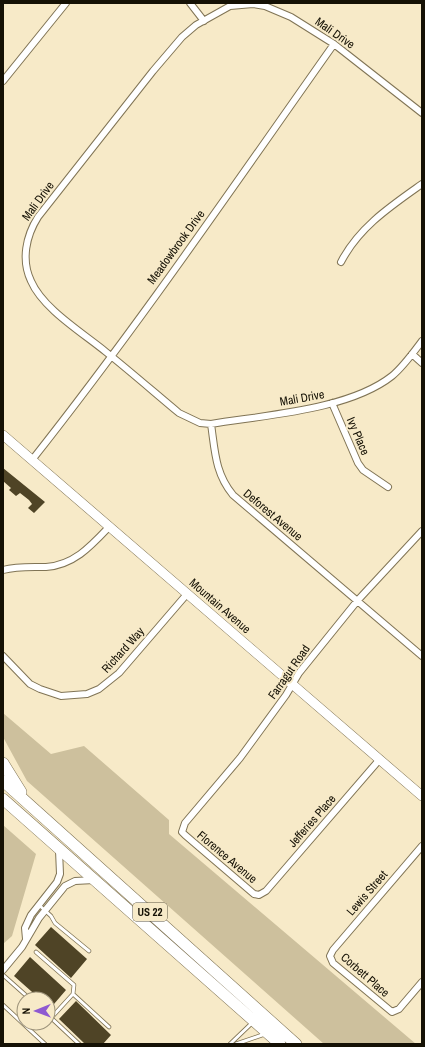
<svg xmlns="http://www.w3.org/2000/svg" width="425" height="1047" viewBox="0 0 425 1047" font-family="'Archivo Narrow',sans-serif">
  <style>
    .green { fill: #cdc09d }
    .building { fill: #4f4426 }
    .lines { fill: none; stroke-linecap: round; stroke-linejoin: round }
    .lane-casing { stroke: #807455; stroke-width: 4.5 }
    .street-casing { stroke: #807455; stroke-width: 8 }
    .secondary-casing { stroke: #807455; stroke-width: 10 }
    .highway-casing { stroke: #807455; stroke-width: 12 }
    .lane { stroke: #fff; stroke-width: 3 }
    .street { stroke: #fff; stroke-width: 6 }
    .secondary { stroke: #fff; stroke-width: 9 }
    .highway { stroke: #fff; stroke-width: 11 }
    .labels { text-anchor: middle; stroke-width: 4; stroke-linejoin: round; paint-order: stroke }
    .shield { fill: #f7eac8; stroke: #595240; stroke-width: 1 }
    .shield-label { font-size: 11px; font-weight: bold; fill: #151105 }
    .street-label { font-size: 12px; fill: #151105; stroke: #f7eac8 }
  </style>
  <rect width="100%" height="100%" fill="#f7eac8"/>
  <path class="green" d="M3,713l48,41 33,-8 85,74v14l247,210h-92l-297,-263 -24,-44z
    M3,825l33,29 -24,82 -9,8z"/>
  <path class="building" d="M3,468l42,34 -11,11 -6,-5 4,-4 -3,-4 -9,-7 -4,3 -7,-6 2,-2 -8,-7z
    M51,927l36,32 -16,19 -36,-33z
    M30,957l36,33 -18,21v-12h-8l-26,-23z
    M76,1001l35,34 -8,9h-18l-26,-25z"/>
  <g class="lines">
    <defs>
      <path id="lane" d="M39,905l12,11 4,7 34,28
        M36,952l38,33 -1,9 -22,24
        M3,975l27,24
        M73,994l36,33
        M3,1005l42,39
        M48,1015l31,29
        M230,1044l23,-22
        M236,1044l29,-10"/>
      <path id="street" d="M190,3l14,18
        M3,81l63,-78
        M422,113l-88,-69 -43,-27 -26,-11 -12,-2 -23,2 -34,19 -14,12 -29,34 -115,146c-12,19 -17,43 -7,64 12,28 52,52 75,71 25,20 49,41 73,61l21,10 11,1c54,-9 138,-14 181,-48 11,-9 21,-23 30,-35
        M341,262c18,-35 50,-56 81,-78
        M412,354l10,9
        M332,403l26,60 5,7 25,17
        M211,424c4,27 4,49 22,71l189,161
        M32,460c106,-134 203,-276 302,-416
        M3,570c14,-4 28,-3 43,-3 28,-2 45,-21 63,-40
        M3,656l27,28 10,5 21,7 26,-2 12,-5 20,-16 68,-79
        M380,759l-114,132 -7,4 -5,-1 -69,-59 -3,-3 3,-9 55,-65 46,-63 13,-22 59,-73 64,-69
        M422,846l-89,104 -3,6 3,7 59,49 7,-3 23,-27
        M26,939l-1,-11 6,-13 26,-33 3,-8 -1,-24
        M3,970l19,-23 17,-29 26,-32 10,-5 19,-1"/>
      <path id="secondary" d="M3,435l419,361"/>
      <path id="highway" d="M3,763l18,29
        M3,781l293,263
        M3,799l277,245"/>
    </defs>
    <use href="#lane" class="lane-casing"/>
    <use href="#street" class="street-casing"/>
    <use href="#secondary" class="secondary-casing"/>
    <use href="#highway" class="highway-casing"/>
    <use href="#lane" class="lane"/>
    <use href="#street" class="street"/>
    <use href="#secondary" class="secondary"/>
    <use href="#highway" class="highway"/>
  </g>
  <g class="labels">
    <rect class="shield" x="133" y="903" width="34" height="18" rx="3"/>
    <g class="shield-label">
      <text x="150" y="916">US 22</text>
    </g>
    <g class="street-label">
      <text transform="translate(335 33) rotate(35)" y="4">Mali Drive</text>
      <text transform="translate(38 201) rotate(-54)" y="4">Mali Drive</text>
      <text transform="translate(176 247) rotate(-54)" y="4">Meadowbrook Drive</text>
      <text transform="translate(302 398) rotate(-10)" y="4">Mali Drive</text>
      <text transform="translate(358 436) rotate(67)" y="4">Ivy Place</text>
      <text transform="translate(273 515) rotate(40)" y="4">Deforest Avenue</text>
      <text transform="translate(220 606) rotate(41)" y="4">Mountain Avenue</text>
      <text transform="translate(123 650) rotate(-48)" y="4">Richard Way</text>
      <text transform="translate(289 672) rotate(-55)" y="4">Farragut Road</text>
      <text transform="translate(312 821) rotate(-49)" y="4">Jefferies Place</text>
      <text transform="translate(227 857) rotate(40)" y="4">Florence Avenue</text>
      <text transform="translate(367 893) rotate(-49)" y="4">Lewis Street</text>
      <text transform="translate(365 975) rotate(41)" y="4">Corbett Place</text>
    </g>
  </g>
  <rect width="425" height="1047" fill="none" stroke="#151105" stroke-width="8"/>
  <g transform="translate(36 1011) rotate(269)"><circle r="19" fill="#f7eac8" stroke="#9d937a"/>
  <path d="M0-3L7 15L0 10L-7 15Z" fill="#8e59d1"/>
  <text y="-6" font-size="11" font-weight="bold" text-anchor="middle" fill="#151105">N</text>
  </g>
</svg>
